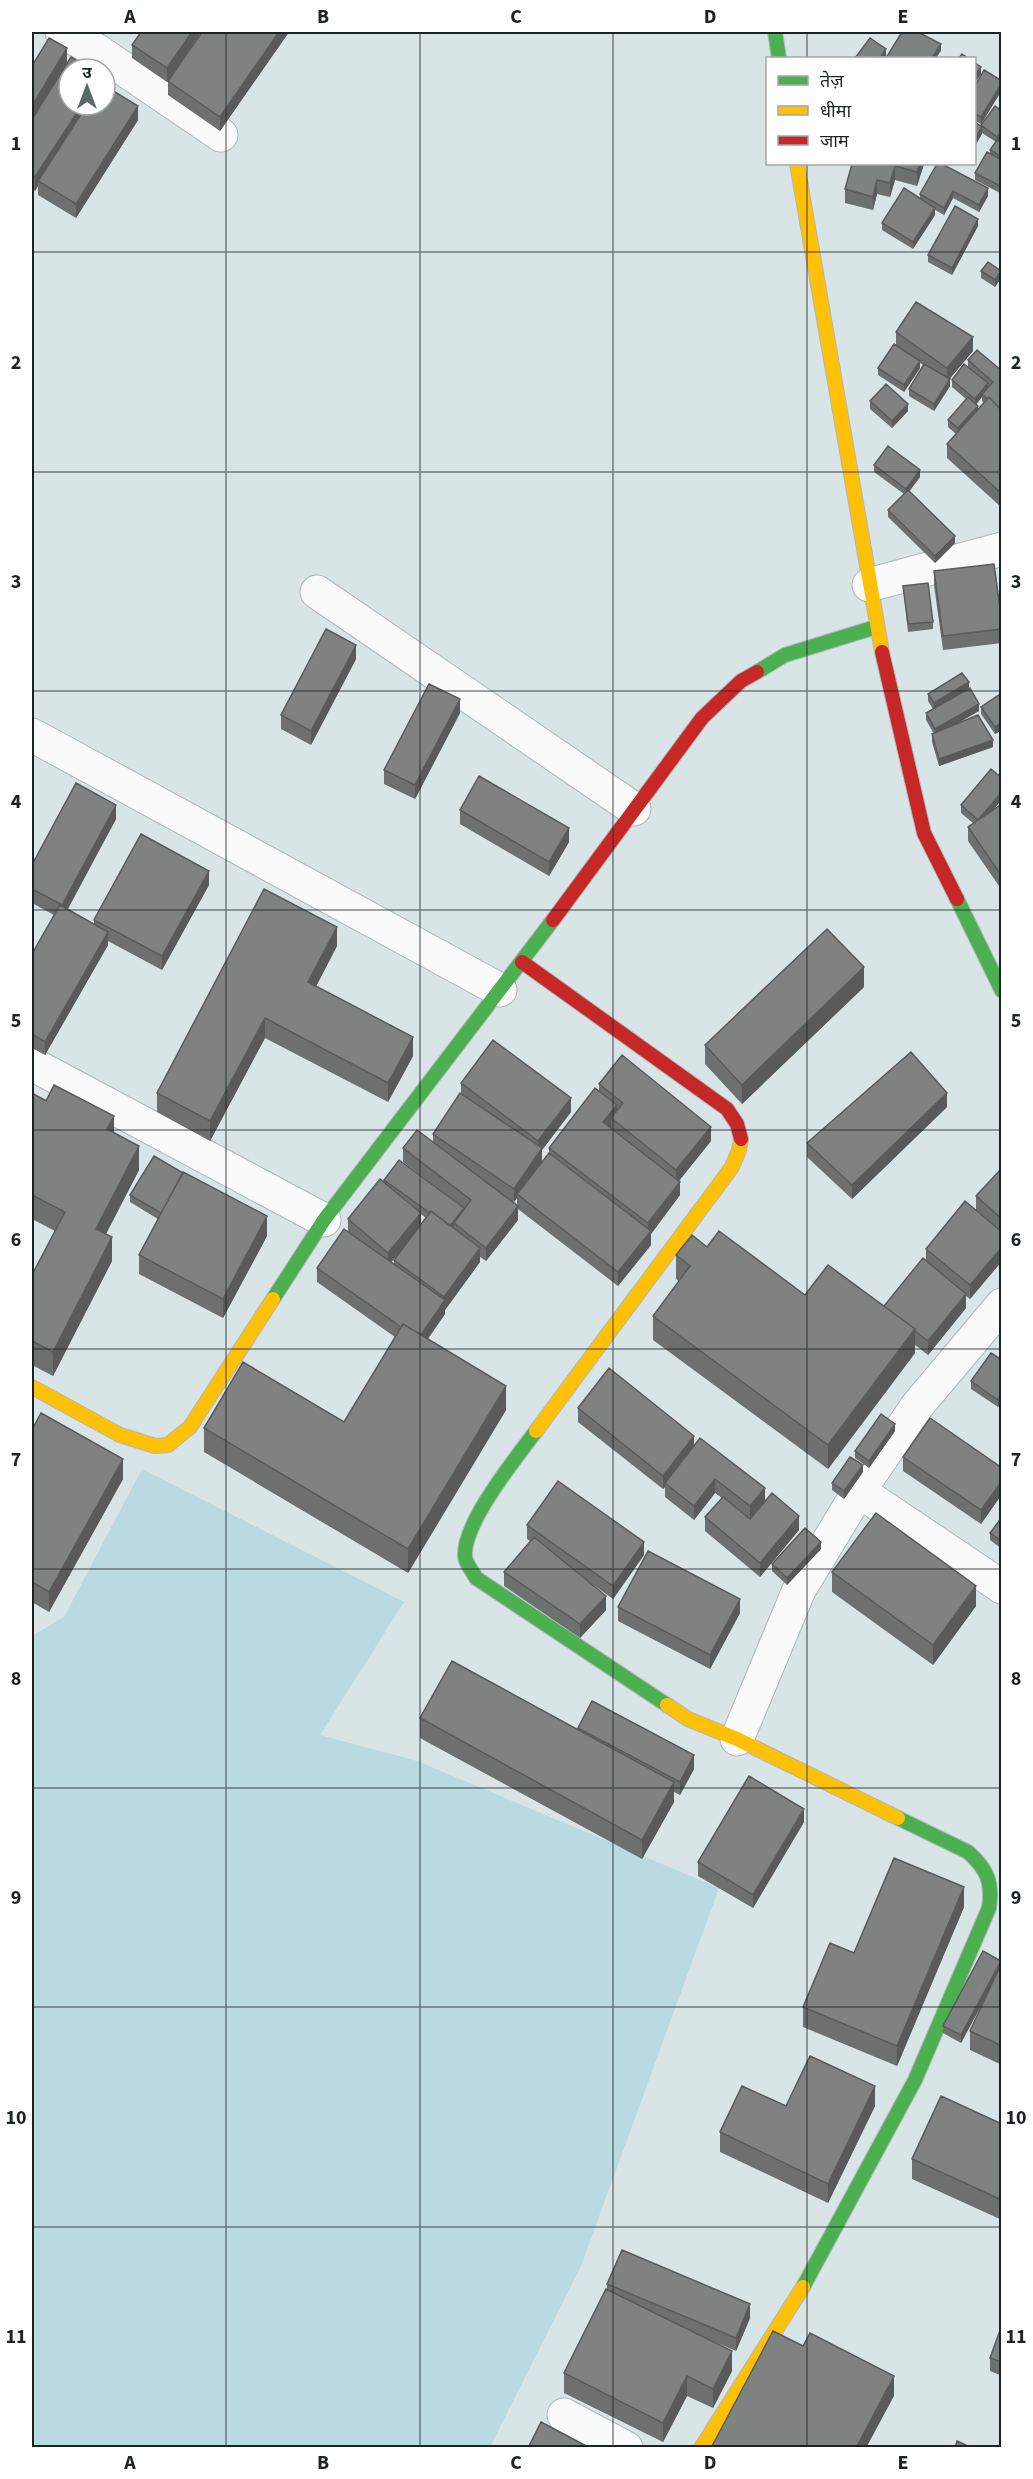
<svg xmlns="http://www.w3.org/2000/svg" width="1033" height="2479" viewBox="0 0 1033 2479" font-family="'Source Sans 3','Noto Sans Devanagari',sans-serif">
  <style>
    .green { fill: #b8dae0 }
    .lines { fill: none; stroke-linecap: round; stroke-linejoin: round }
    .street-casing { stroke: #afb7b9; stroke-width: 35 }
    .fast-casing { stroke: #afb7b9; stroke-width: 16 }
    .slow-casing { stroke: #afb7b9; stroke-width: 16 }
    .jam-casing { stroke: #afb7b9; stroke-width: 16 }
    .street { stroke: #f9fbfb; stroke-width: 33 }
    .fast { stroke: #4caf50; stroke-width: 14 }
    .slow { stroke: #ffc107; stroke-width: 14 }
    .jam { stroke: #c62828; stroke-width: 14 }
    .wall { fill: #6c706f; fill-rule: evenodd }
    .shaded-wall { fill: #585b5a }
    .building { fill: #7e8281; stroke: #585b5a; stroke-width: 1.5 }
    .grid { fill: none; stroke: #1c2324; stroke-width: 1.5; stroke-opacity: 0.55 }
    .neatline { fill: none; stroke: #1c2324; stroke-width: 2 }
    .grid-label { font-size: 20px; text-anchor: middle; font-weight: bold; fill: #1c2324 }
  </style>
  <rect width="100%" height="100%" fill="#d9e4e6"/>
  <path class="green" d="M142,1469l262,133 -84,133 97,26 302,127 -138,378 -91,181 -453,1 -5,-6v-806l32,-19z"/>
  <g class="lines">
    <defs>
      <path id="street" d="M62,32l34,18 125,85
        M869,585l133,-36
        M317,592l317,217
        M32,735l468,255
        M32,1064l292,156
        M859,1491l143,96
        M737,1739l62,-149 60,-99 58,-85 85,-101
        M564,2415l62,33"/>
      <path id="fast" d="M775,32l4,26
        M757,672l28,-17 91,-28
        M957,899l45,92
        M273,1299l51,-79 229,-300
        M536,1431c-20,27 -74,93 -71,126 1,7 8,15 11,21l191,127
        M803,2287l112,-207 74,-172c4,-26 -2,-39 -21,-56l-70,-34"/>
      <path id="slow" d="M797,164l85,488
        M32,1387l88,48 35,11 13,-1 22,-18 83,-128
        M536,1431l196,-264 7,-17 2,-11
        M667,1705l21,14 49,20 161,79
        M701,2448l102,-161"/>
      <path id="jam" d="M882,652l42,181 33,66
        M553,920l149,-202 39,-37 16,-9
        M522,962l205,147 10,15 4,15"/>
    </defs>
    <use href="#street" class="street-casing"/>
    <use href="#fast" class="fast-casing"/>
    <use href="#slow" class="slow-casing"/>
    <use href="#jam" class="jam-casing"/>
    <use href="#street" class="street"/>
    <use href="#fast" class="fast"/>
    <use href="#slow" class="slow"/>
    <use href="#jam" class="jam"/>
  </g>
  <path class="wall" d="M201,32l-32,48 120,-48 -69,99 -52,-36v-14l-1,1 -35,-24v-13z
    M67,62l2,7 69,51 -62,98 -38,-23v-9l-3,5 -3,-2v-123z
    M1002,81v9l-21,34 -6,-3v-35z
    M1002,94v44l-3,3 3,2v51l-27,-14v-7l15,-19v-4l6,-8 -14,-9 -7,13v-24l6,4 18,-17v-11z
    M852,164h72l-7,22 -22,-6 -5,17 -13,-3 -4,16 -28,-7v-14z
    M937,164l51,32 -9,16 -26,-14 -9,17 -9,-5v5l-22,34 -31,-19v-7l38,-25v-4z
    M978,226l-26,49 -24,-13v-7z
    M981,271l20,7 -6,9 -14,-9z
    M1002,319v12l-3,-1v-7z
    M896,332l77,19 -24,28 1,7 -16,25 -25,-15v-7l14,-24 -3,-2v5l-16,24 -26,-17v-7l18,-23z
    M968,360l34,11 -1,136 -54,-49v-14l9,-10 -8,-7v-7l18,-21 -14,-12v-7l23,-7 -7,-6zM982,397v4l2,2 -6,6 -2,-5z
    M870,401l38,10 -16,17 -22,-19z
    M874,465l46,12 -11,14 46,52 -20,20 -47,-46v-7l16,-16 -30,-22z
    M934,571l68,51v21l-59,7 -9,-65z
    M903,586l30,36v7l-25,3z
    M356,659l-45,86 -30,-16v-14z
    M969,689l10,22 -25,14 39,22 -54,19 -7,-24v-8h2l-8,-14v-7l7,-4 -5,-8v-7z
    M1002,693v37l-7,4 -14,-20v-7z
    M460,713l-45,86 -31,-15v-14z
    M1002,778v21l-9,11 9,-6v80l-3,2 -31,-45v-14l5,-4 -12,-10v-8z
    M460,810l109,32 -20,34 -89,-52z
    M116,819l-48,90 26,15v-4l115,-35 -47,85 -54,-29v4l-63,110 -13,-7v-94l22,-39 -22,-12v-38z
    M337,946l-21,40 97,70 -25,46 -123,-64 -55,103 -53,-29v-19z
    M864,987l-122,117 -37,-40v-19z
    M461,1083l110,29 -29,38v12l7,-8v-6l50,-57v-7l112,57 -32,40 1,14 -29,39v11l-33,41 -100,-77v11l-32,41 -6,-4v5l-35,48v4l-17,25 78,71 -98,163 -204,-121v-24l140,-6 51,-85 -78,-55v-14l31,-37v-12l36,-36v-3l80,30 1,-1 -62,-47v-14l30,-6v-8l28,-41zM503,1195l11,7 3,-4v8zM421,1214l5,4 -5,6zM405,1245l-11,15v4l-3,-2z
    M32,1093l82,40 25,37 -33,64 6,27 -59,115 -21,-11v-90l23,-44 -23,-12z
    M947,1107l-95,92 -45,-42v-14z
    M1002,1168v93l-32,38 -4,-3v12l-38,47 -13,-10v8l-87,116 -175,-129v-24l26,-35 -3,-2v-24l31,-8 98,48 79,11 42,-45v-12l68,-24 -18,-15v-14z
    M130,1195l137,41 -44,82 -84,-44v-19l19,-36 -28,-17z
    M1002,1360v42l-4,5 -27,-18v-8z
    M578,1408l116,37 105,85 -39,47 -55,-46v-14l17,-19 -7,-5 -21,27 -29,-23v-10l-2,2 -85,-67z
    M32,1430l91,49 -74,133 -17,-10z
    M895,1431l-26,37 -14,-10v-7z
    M903,1457l99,11v26l-21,30 -78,-53z
    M863,1472l-19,27 -12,-9v-7z
    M1002,1517v32l-12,-9v-7z
    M527,1525l117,30 -31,44 -21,-15 14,26 -26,28 -76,-52v-14l26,-31 -3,-2z
    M821,1549l-34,36 -15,-14v-7z
    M832,1572l144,34 -43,59 -101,-73z
    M618,1607l122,6 -30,56 -92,-48z
    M420,1718l158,12v-2l116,41 -14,26 -6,-3v10l-32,57 -222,-121z
    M804,1822l-51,86 -55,-32v-14z
    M964,1907l-67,159 -94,-39v-20l51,-54z
    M1002,1962v103l-32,-15v-19l13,-29 -22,41 -18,-10v-7z
    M786,2106h89l-47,97 -108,-51v-20z
    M1002,2124v96l-90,-41v-20z
    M607,2284l143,34 -14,33 -24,-10 20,30 -19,37 -26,-12 -24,46 -99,-49v-20l43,-84z
    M1002,2325v51l-12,-5v-13z"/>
  <path class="shaded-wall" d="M192,32h9l-34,50v-14z
    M279,32h10l-69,99v-14z
    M941,44v7l-5,7h-4z
    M67,48v14l-35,58v-14z
    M886,49v7l-1,2h-5z
    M981,67v7l-6,9v-7z
    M1002,83v7l-21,34v-7z
    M82,105h8l-52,76v5l-3,5v-14z
    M138,106v14l-62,98v-14z
    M982,127v7l-7,12v-7z
    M1002,131v7l-5,6v-7z
    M920,164h4l-7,22v-14z
    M895,166v14l-5,17v-14z
    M877,180v14l-4,16v-13z
    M988,188v8l-9,16v-7z
    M953,191v7l-9,17v-7z
    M935,208v7l-22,34v-7z
    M978,219v7l-26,49v-7z
    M1001,271v7l-6,9v-7z
    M973,337v14l-26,31v-14z
    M920,361v7l-16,24v-7z
    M950,379v7l-16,25v-7z
    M988,383v7l-6,4v3l-7,9v-7z
    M908,404v7l-16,17v-7z
    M978,406v7l-20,23v-8z
    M920,470v7l-14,19v-7z
    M955,536v7l-20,20v-7z
    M356,645v14l-45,86v-14z
    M969,682v7l-35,21v-7z
    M460,699v14l-45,86v-14z
    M979,704v7l-44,25v-7z
    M1002,722v8l-7,4v-7z
    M993,740v7l-54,19v-7z
    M1002,792v7l-24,29v-8z
    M116,805v14l-54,100v-14z
    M569,828v14l-20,34v-14z
    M1002,870v14l-3,2v-14z
    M209,871v14l-47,85v-14z
    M337,927v19l-29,56v-20z
    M108,932v13l-63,110v-13z
    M864,967v20l-122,117v-19z
    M265,1018v20l-55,103v-20z
    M413,1037v19l-25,46v-19z
    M947,1093v14l-95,92v-14z
    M571,1098v14l-29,38v12l-25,32v4l-3,4v-13l24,-35v-13z
    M617,1105v14l-6,-1v8l-8,10v-14z
    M114,1116v24l-7,-11z
    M711,1127v14l-35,43v-14z
    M139,1146v24l-43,83v-24z
    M680,1182v13l-29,39v11l-33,41v-14l30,-37v-12z
    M518,1206v14l-32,41v-13z
    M464,1208v7l-10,8v5l-5,6v-7z
    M421,1213v14l-33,39v-13z
    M267,1216v20l-44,82v-19z
    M112,1237v24l-59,115v-24z
    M1002,1247v14l-32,38v-14z
    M480,1248v14l-35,48v4l-27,38v-13l26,-38v-4z
    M966,1294v14l-38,47v-14z
    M915,1329v24l-87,116v-24z
    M506,1386v24l-98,163v-24z
    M1002,1395v7l-4,5v-7z
    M895,1424v7l-26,37v-7z
    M694,1436v14l-29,33v4l-2,2v-13z
    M123,1459v20l-74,133v-20z
    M863,1465v7l-19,27v-8z
    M715,1479v14l-21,27v-14z
    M1002,1481v13l-21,30v-14z
    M765,1488v14l-15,18v-14z
    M799,1516v14l-39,47v-14z
    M644,1542v13l-31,44v-13z
    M821,1542v7l-34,36v-7z
    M976,1586v20l-43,59v-20z
    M606,1596v14l-26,28v-14z
    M740,1599v14l-30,56v-14z
    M694,1755v14l-14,26v-13z
    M674,1782v20l-32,57v-19z
    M804,1809v13l-51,86v-13z
    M964,1887v20l-67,159v-20z
    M1001,1961v7l-40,75v-8z
    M875,2086v20l-47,97v-19z
    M750,2304v14l-14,33v-13z
    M732,2351v20l-19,37v-19z
    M687,2376v20l-24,46v-19z
    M894,2376v20l-28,52h-10z"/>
  <path class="building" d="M141,32h51l-25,36 -35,-23z
    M202,32h77l-59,85 -52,-36z
    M902,32h16l23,12 -9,14h-46z
    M49,38l18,10 -35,58v-40z
    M870,38l16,11 -6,9h-25z
    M962,54l6,4h-9z
    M71,57l19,12h-21v36h13l-47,72 -3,-2v-56z
    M975,63l6,4 -6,9z
    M984,70l18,11v2l-21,34 -6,-3v-28z
    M105,86l33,20 -62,98 -38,-23 49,-76h18z
    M995,106l7,5v20l-5,6 -16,-12z
    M975,122l7,5 -7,12z
    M997,140l5,3v14l-12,-7z
    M987,152l15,8v27l-27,-14z
    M852,164h68l-3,8 -22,-6 -5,17 -13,-3 -4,17 -28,-8z
    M937,164h5l46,24 -9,17 -26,-14 -9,17 -24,-14z
    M904,188l31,20 -22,34 -31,-19z
    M955,206l23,13 -26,49 -24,-13z
    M988,262l13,9 -6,9 -14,-9z
    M916,302l57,35 -26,31 -51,-36z
    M894,344l26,17 -16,24 -26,-17z
    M977,350l25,21v40l-13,-14 -2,2 -5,-5 11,-12 -25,-22z
    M924,364l26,15 -16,25 -25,-15z
    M964,364l24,19 -13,16 -23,-19z
    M886,384l22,20 -16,17 -22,-20z
    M968,397l10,9 -20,22 -10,-8z
    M989,397l13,14 -1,82 -54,-49z
    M888,446l32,24 -14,19 -32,-24z
    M908,490l47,46 -20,20 -47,-46z
    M994,564l8,58v7l-59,7 -9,-65z
    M928,583l5,39 -25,2 -5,-38z
    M326,629l30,16 -45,86 -30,-16z
    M962,673l7,9 -35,21 -6,-9z
    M429,684l31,15 -45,86 -31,-15z
    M970,688l9,16 -44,25 -9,-16z
    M1002,693v29l-7,5 -14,-20z
    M978,715l15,25 -54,19 -7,-25z
    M991,769l11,9v14l-24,28 -17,-15z
    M479,776l90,52 -20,34 -89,-52z
    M76,783l40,22 -54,100 -30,-16v-24z
    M1002,804v66l-3,2 -31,-45z
    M141,834l68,37 -47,85 -68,-36z
    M264,889l73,38 -29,55 105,55 -25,46 -123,-65 -55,103 -53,-28z
    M60,905l48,27 -63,110 -13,-8v-80z
    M827,929l37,38 -122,118 -37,-40z
    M493,1040l78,58 -33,43 -77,-58z
    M911,1052l36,41 -95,92 -45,-42z
    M622,1055l89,72 -35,43 -65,-52 12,-15 -24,-19z
    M54,1085l60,31 -7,13 32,17 -43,83 16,8 -59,115 -21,-11v-66l33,-63 -33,-17v-102l14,8z
    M595,1088l22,17 -14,17 77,60 -32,41 -99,-75z
    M460,1093l82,55 -28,41 -81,-55z
    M417,1130l101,76 -32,42 -32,-25 17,-23 -68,-52z
    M549,1153l102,78 -33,41 -101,-78z
    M154,1156l29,17 -22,40 -31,-18z
    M399,1160l65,48 -14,18 -19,-15 -1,2 -46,-33z
    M1002,1168v51l-26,-23z
    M183,1172l84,44 -44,83 -84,-44z
    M380,1179l41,34 -33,40 -40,-34z
    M965,1201l37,31v15l-32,38 -44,-36z
    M431,1211l49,37 -36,49 -50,-37z
    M344,1229l101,71 -24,35 -18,-11 -2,3 -84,-59z
    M719,1231l86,64 23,-30 87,64 -87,116 -175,-129 37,-50 -14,-11 16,-20 15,12z
    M923,1258l43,36 -38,47 -13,-10v-2l-31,-23z
    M403,1324l103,62 -98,163 -204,-121 39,-66 101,60z
    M991,1353l11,7v35l-4,5 -27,-19z
    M609,1368l85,68 -31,40 -85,-68z
    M41,1413l82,46 -74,133 -17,-10v-152z
    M881,1414l14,10 -26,37 -14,-10z
    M930,1418l72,50v13l-21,29 -78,-53z
    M700,1438l65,50 -15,18 -35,-27 -21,27 -29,-23z
    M850,1457l13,8 -19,26 -12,-8z
    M558,1481l86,61 -31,44 -86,-61z
    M772,1493l27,23 -39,47 -55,-46 18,-20 27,22z
    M876,1513l100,73 -43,59 -101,-73z
    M1002,1517v24l-12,-8z
    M805,1528l16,14 -34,36 -15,-14z
    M534,1537l72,59 -26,28 -76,-52z
    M648,1551l92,48 -30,56 -92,-48z
    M452,1661l222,121 -32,58 -222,-122z
    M592,1701l102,54 -14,27 -102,-54z
    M749,1776l55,33 -51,86 -55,-33z
    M894,1858l70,29 -67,159 -94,-39 27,-64 24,10z
    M983,1951l18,10 -40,74 -18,-9z
    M1002,1962v84l-32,-15z
    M810,2056l65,30 -47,98 -108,-52 22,-46 44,20z
    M941,2096l61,28v76l-90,-41z
    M622,2250l128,54 -14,34 -129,-54z
    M606,2289l126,62 -19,38 -26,-13 -24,47 -99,-50z
    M1002,2325v37l-12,-4z
    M773,2331l30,15 7,-13 84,43 -38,72h-145z
    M541,2422l49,26h-62z
    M957,2441l15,7h-17z"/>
  <path class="grid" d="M226,32v2416M420,32v2416M613,32v2416M807,32v26M807,164v2284M32,252h970M32,472h970M32,691h970M32,910h970M32,1130h970M32,1349h970M32,1569h970M32,1788h970M32,2007h970M32,2227h970"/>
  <rect width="1033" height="2479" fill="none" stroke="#ffffff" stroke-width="66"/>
  <rect x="766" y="57" width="210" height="108" fill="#ffffff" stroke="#a4a7a7" stroke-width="1.5"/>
  <rect x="778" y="76" width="30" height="9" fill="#4caf50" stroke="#a4a7a7" stroke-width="1.5"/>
  <text x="820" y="87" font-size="18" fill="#1c2324">तेज़</text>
  <rect x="778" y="106" width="30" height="9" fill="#ffc107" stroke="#a4a7a7" stroke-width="1.5"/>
  <text x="820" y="117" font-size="18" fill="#1c2324">धीमा</text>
  <rect x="778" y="136" width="30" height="9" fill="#c62828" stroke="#a4a7a7" stroke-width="1.5"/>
  <text x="820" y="147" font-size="18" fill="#1c2324">जाम</text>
  <g transform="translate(87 87)"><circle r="28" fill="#ffffff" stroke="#a4a7a7" stroke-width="1.5"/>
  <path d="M0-4.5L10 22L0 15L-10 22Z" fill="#5e6768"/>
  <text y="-9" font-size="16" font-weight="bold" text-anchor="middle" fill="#1c2324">उ</text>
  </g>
  <rect x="33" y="33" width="967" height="2413" class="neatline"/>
  <g class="grid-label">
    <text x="130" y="23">A</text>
    <text x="323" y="23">B</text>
    <text x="516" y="23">C</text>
    <text x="710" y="23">D</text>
    <text x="903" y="23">E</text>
    <text x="16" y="150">1</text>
    <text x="1016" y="150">1</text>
    <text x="16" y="369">2</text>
    <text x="1016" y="369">2</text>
    <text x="16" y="588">3</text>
    <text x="1016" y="588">3</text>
    <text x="16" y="808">4</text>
    <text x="1016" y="808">4</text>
    <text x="16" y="1027">5</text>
    <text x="1016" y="1027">5</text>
    <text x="16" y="1246">6</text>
    <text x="1016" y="1246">6</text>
    <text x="16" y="1466">7</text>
    <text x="1016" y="1466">7</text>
    <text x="16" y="1685">8</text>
    <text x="1016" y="1685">8</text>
    <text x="16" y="1904">9</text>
    <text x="1016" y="1904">9</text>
    <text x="16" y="2124">10</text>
    <text x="1016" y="2124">10</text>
    <text x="16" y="2343">11</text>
    <text x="1016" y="2343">11</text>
    <text x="130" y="2469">A</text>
    <text x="323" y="2469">B</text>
    <text x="516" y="2469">C</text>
    <text x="710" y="2469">D</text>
    <text x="903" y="2469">E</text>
  </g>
</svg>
